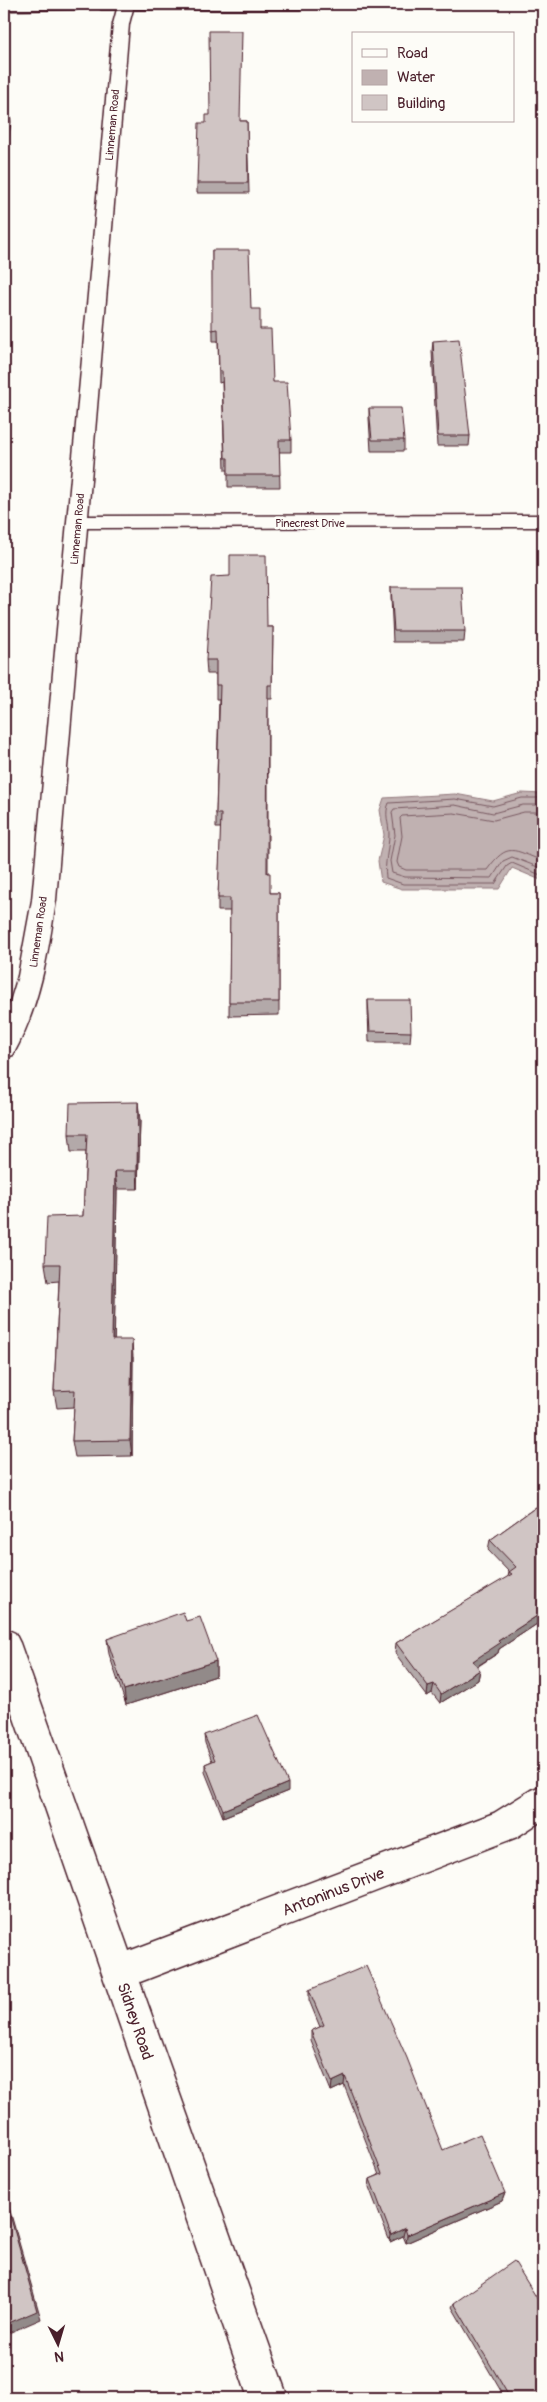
<svg xmlns="http://www.w3.org/2000/svg" width="547" height="2402" viewBox="0 0 547 2402" font-family="Pangolin,sans-serif">
  <style>
    .water { fill: #c0b1b1; stroke: #91777b }
    .lines { fill: none; stroke-linecap: round; stroke-linejoin: round }
    .shore { stroke: #795961; stroke-width: 1 }
    .street-casing { stroke: #4a1f2b; stroke-width: 3 }
    .street { fill: #fdfcf7; fill-rule: evenodd }
    .wall { fill: #b3a9a9; stroke: #4a1f2b }
    .shaded-wall { fill: #928a89; stroke: #4a1f2b }
    .building { fill: #d0c5c4; stroke: #4a1f2b }
    .labels { text-anchor: middle; stroke-width: 5; stroke-linejoin: round; paint-order: stroke }
    .far-street-label { font-size: 11px; fill: #4a1f2b; stroke: #fdfcf7 }
    .near-street-label { font-size: 16px; fill: #4a1f2b; stroke: #fdfcf7 }
  </style>
  <rect width="100%" height="100%" fill="#fdfcf7"/>
  <filter id="ink" filterUnits="userSpaceOnUse"><feTurbulence type="fractalNoise" baseFrequency=".02" numOctaves="2"/><feDisplacementMap in="SourceGraphic" scale="10" xChannelSelector="R" yChannelSelector="G"/><feConvolveMatrix kernelMatrix="1 2 1 2 8 2 1 2 1" color-interpolation-filters="sRGB"/></filter>
  <g filter="url(#ink)">
    <path class="water" d="M522,793l21,1v87l-31,-13 -13,21h-97l-21,-7 -3,-21 6,-26 -4,-25 4,-12 71,-4 38,7z"/>
    <g class="lines">
      <path class="shore" d="M543,798h-21l-29,8 -38,-7 -66,4c-5,11 0,20 0,31 0,15 -5,29 -3,44l17,6h92l12,-18 5,-3 31,13
        M543,805h-20l-30,8 -38,-8 -61,4 -2,3 3,23 -5,26 2,12 13,4 87,1 11,-17 9,-4 31,12
        M543,812h-19l-30,8 -40,-7 -52,3 -2,2 2,18 -5,26 2,5 7,3h81c21,-29 26,-20 56,-9"/>
      <defs>
        <path id="street" d="M4,4h81l-8,5 -73,1z
          M93,4h215l-8,5h-167l-4,15 -41,492 455,-1v12l-456,1 -31,372c-8,54 -16,106 -43,155l-9,3v-37l14,-45 14,-76 81,-876 4,-15h-16z
          M4,1628l11,5 5,10 109,308 365,-138 37,-23 12,-5v35l-26,17 -377,145 148,416h-40l-244,-709z"/>
      </defs>
      <use href="#street" class="street-casing"/>
      <use href="#street" class="street"/>
    </g>
    <path class="wall" d="M240,121h7l2,72h-52v-10z
      M212,250l39,59 9,20 13,53 18,58v12h-12l1,35h-52v-17h-3l-3,-88 -3,1 -1,-42h-5z
      M433,341l37,95 -1,10h-32l-5,-95z
      M369,408l35,32v11h-33l-2,-33z
      M391,587l74,44 -1,11h-71l-2,-45z
      M267,627h6l-1,72h-4v174l2,20h9v122l-50,1 1,-105h-12v-13l3,-70h-5v-14l3,-115h-3v-25h-9l-1,-14z
      M368,1000l43,32 -1,10h-41l-1,-32z
      M140,1120l-2,69h-21l-3,151 19,17 -1,99 -57,1 -3,-16 2,-34 -17,1 -3,-17 5,-110 -11,1 -3,-18 38,-48 3,-64h-15l-2,-18z
      M543,1502v118l-44,29 -1,4 -21,14 3,3 -2,10 -38,23 -8,-10 -5,3 -32,-43 1,-10 112,-66 1,-5 -21,-22 2,-10z
      M186,1621l30,40v15l-90,29 -17,-51 -2,-15z
      M204,1735l84,56 -65,26 -18,-45v-8l7,-3 -7,-18z
      M309,1990l134,160 62,43 -3,8 -96,42 -3,-7 -13,6 -21,-55 1,-8 9,-4 -35,-90 -13,6 -20,-50v-10l9,-4 -11,-27z
      M454,2303l89,95h-38l-53,-91z"/>
    <path class="shaded-wall" d="M10,111l1,11 -7,44v-19z
      M138,1102l2,18 -2,69 -1,-18z
      M115,1171l2,18 -3,168 -2,-17z
      M132,1340l1,17 -1,99 -2,-16z
      M543,1612v8l-44,29 -1,4 -27,17 2,-9 25,-20z
      M216,1661v15l-90,29 -2,-15z
      M480,1670l-2,10 -38,23 1,-9z
      M434,1684l-2,9 -5,3 1,-10z
      M288,1783v8l-65,26v-7z
      M345,2076l-1,9 -13,6 1,-9z
      M4,2190l37,129 -37,16z
      M505,2193l-3,8 -96,42 1,-8z
      M405,2228l-2,8 -13,6 1,-7z"/>
    <path class="building" d="M209,31h33l-2,90h7l1,62h-51l2,-60h7v-8h4z
      M4,111h6l-6,36z
      M212,250h37l2,59h9v20h11l2,53h14l4,58h-12l1,35h-52v-17h-3l-3,-87h-3l-1,-42 -6,1z
      M459,339l11,97h-32l-5,-95z
      M369,408h32l3,32h-32z
      M230,555h36l1,72h6l-1,58h-4l-1,188h3v20h9v109h-50l1,-104h-12l3,-84h-5l4,-129h-4v-25h-10l5,-83 19,-1z
      M391,587h71l3,44h-71z
      M368,1000h42l1,32 -41,-1z
      M138,1102l-1,69h-22l-3,169h20l-2,100 -58,1 3,-51 -21,1 6,-127h-15l2,-47 36,-1 4,-82h-18l1,-31z
      M543,1502v110l-45,29 2,2 -27,18 7,9 -39,24 -7,-10 -6,2 -32,-43 116,-69 -3,-2 7,-5 -26,-27z
      M183,1612l3,9 14,-4 16,44 -92,29 -17,-51z
      M258,1715l30,68 -65,27 -18,-46 10,-4 -11,-25z
      M366,1966l41,92 36,92 37,-16 25,59 -98,42 -2,-7 -14,7 -21,-56 12,-5 -37,-98 -13,6 -21,-51 13,-6 -15,-35z
      M4,2194l33,117 -33,14z
      M514,2261l29,47v90h-33l-56,-95z
      M67,2393l2,5h-13z"/>
  </g>
  <g class="labels">
    <g class="far-street-label">
      <text transform="translate(112 125) rotate(-85)" y="4">Linneman Road</text>
      <text x="310" y="527">Pinecrest Drive</text>
      <text transform="translate(77 529) rotate(-85)" y="4">Linneman Road</text>
      <text transform="translate(38 932) rotate(-82)" y="4">Linneman Road</text>
    </g>
    <g class="near-street-label">
      <text transform="translate(333 1891) rotate(-21)" y="6">Antoninus Drive</text>
      <text transform="translate(136 2021) rotate(71)" y="6">Sidney Road</text>
    </g>
  </g>
  <rect width="547" height="2402" fill="none" stroke="#fdfcf7" stroke-width="20"/>
  <rect x="10" y="10" width="527" height="2382" fill="none" stroke="#4a1f2b" stroke-width="2" filter="url(#ink)"/>
  <rect x="352" y="32" width="162" height="90" fill="#fdfcf7" stroke="#b5a4a5"/>
  <rect x="362" y="49" width="25" height="8" fill="#fdfcf7" stroke="#b5a4a5"/>
  <text x="397" y="58" font-size="15" fill="#4a1f2b">Road</text>
  <rect x="362" y="70" width="25" height="15" fill="#c0b1b1" stroke="#b5a4a5"/>
  <text x="397" y="82" font-size="15" fill="#4a1f2b">Water</text>
  <rect x="362" y="95" width="25" height="15" fill="#d0c5c4" stroke="#b5a4a5"/>
  <text x="397" y="108" font-size="15" fill="#4a1f2b">Building</text>
  <g transform="translate(58 2344) rotate(175)" stroke="#fdfcf7" stroke-width="4" paint-order="stroke">
  <path d="M0-4L9 19L0 12L-9 19Z" fill="#4a1f2b"/>
  <text y="-8" font-size="14" font-weight="bold" text-anchor="middle" fill="#4a1f2b">N</text>
  </g>
</svg>
